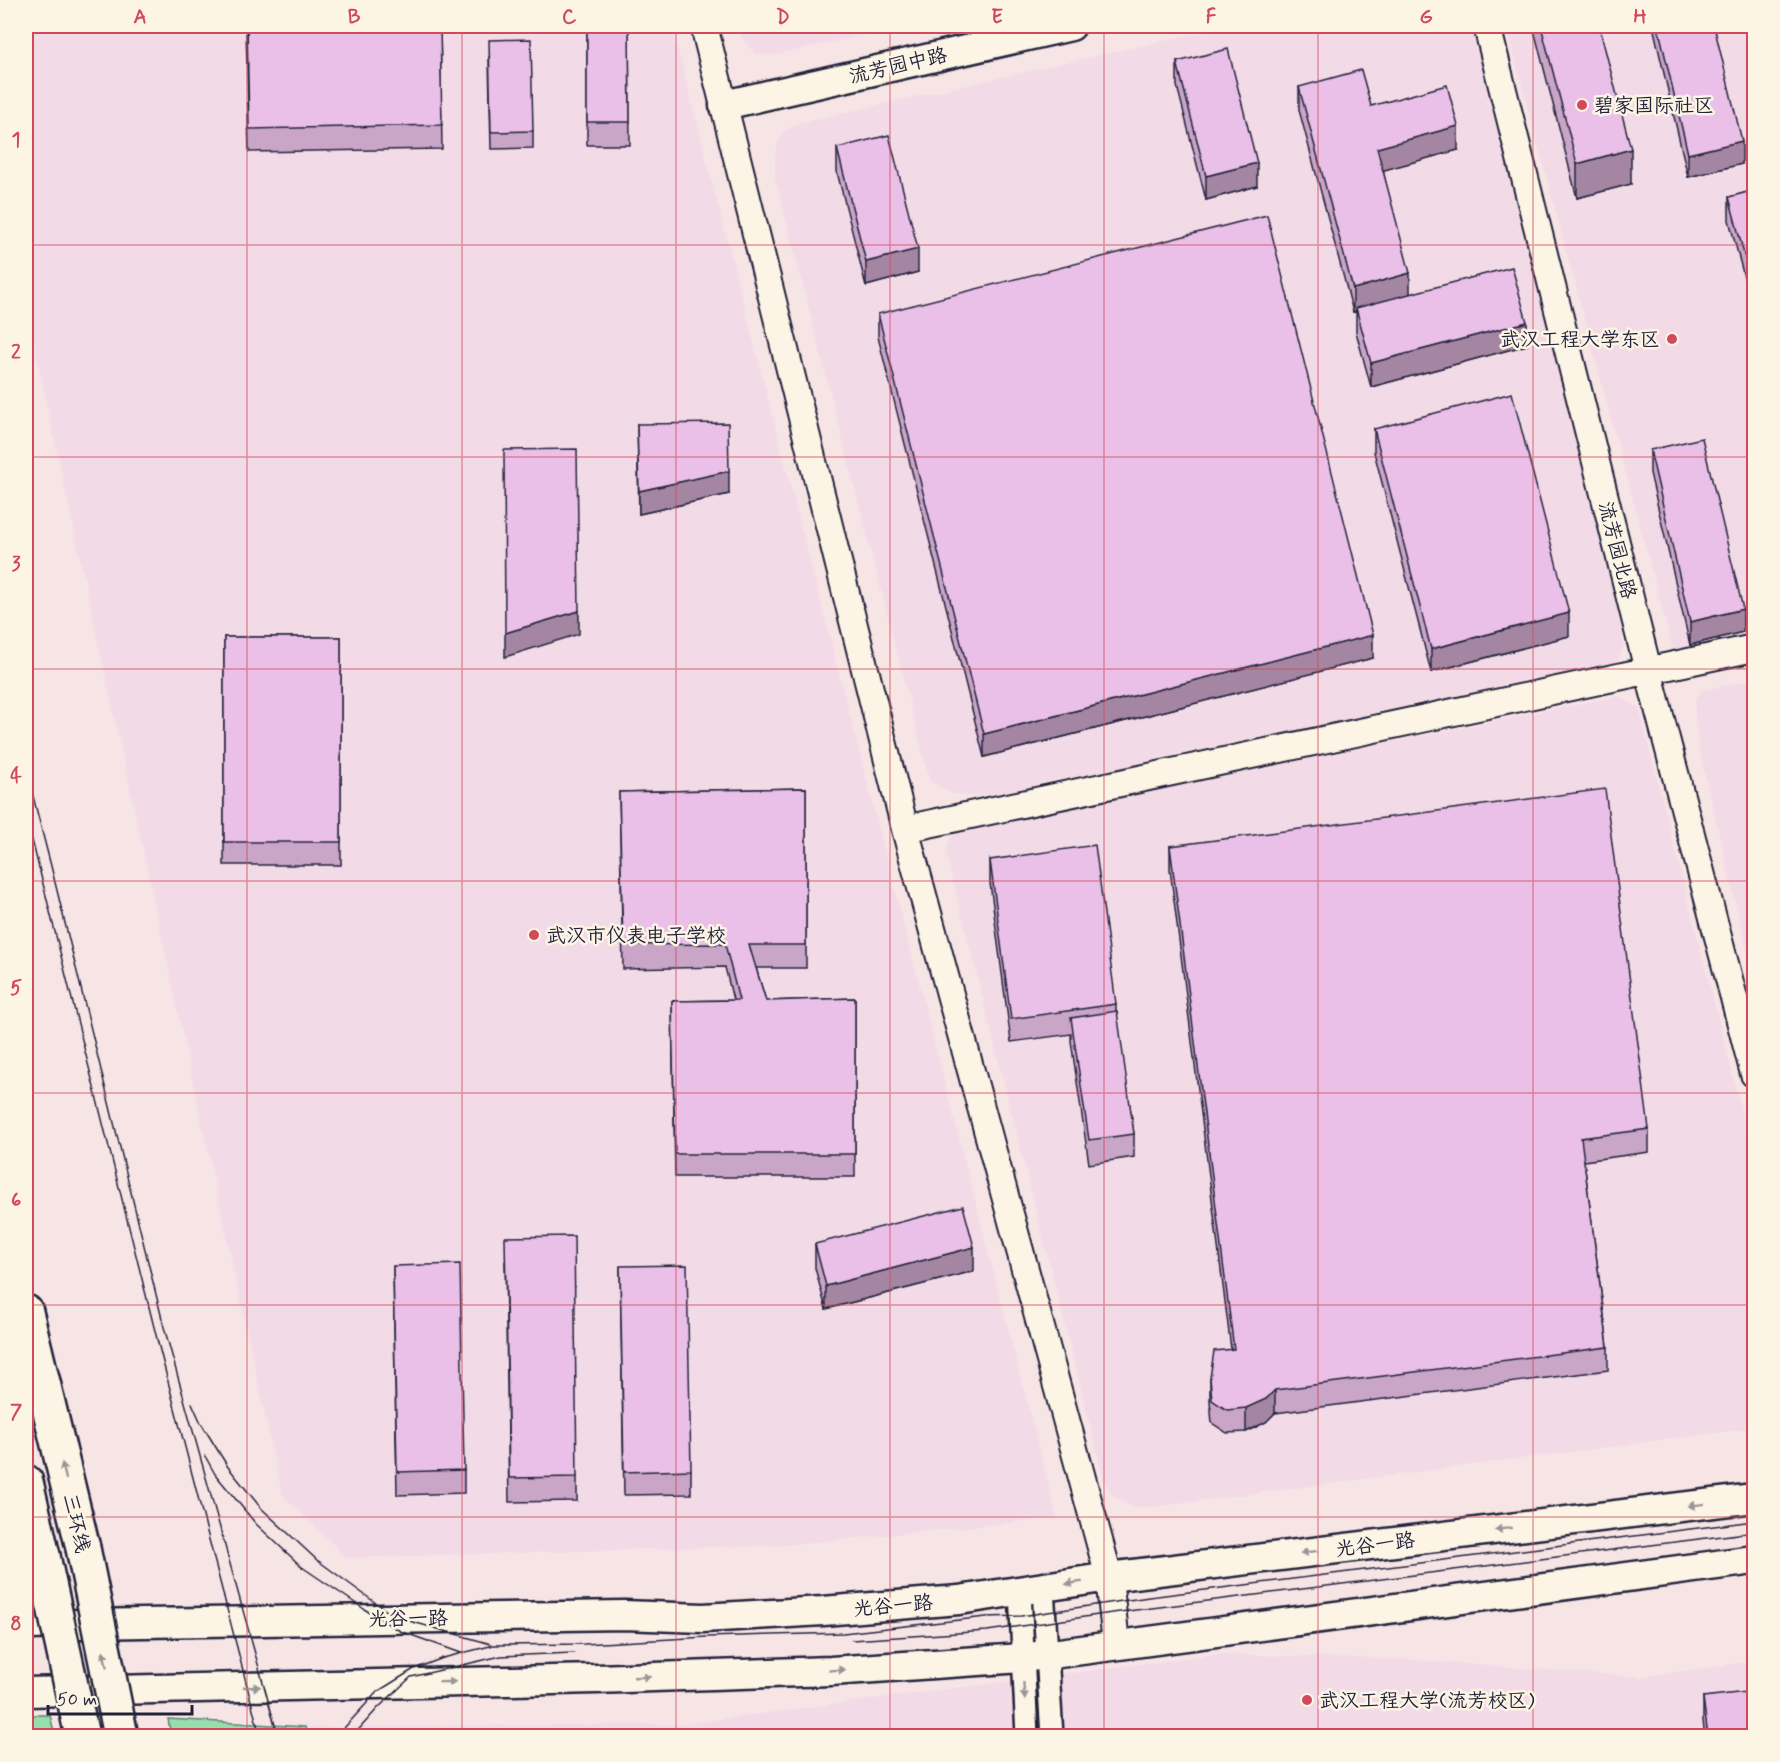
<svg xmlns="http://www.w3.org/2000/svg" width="1780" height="1762" viewBox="0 0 1780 1762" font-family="Mynerve,'LXGW WenKai TC',sans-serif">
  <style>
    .built { fill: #f3dae7 }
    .green { fill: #97deac; stroke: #5c8074; stroke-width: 1.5 }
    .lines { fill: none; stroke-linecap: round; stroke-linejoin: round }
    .minor-casing { stroke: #22223b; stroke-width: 26 }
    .tertiary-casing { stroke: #22223b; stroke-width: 30 }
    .secondary-casing { stroke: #22223b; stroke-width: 33 }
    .trunk-casing { stroke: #22223b; stroke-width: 38 }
    .minor { stroke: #fcf5e5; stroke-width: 21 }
    .tertiary { stroke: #fcf5e5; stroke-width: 26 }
    .secondary { stroke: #fcf5e5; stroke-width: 28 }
    .trunk { stroke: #fcf5e5; stroke-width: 33 }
    .tram { stroke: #22223b; stroke-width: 1.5 }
    .trunk-bridge-casing { stroke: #22223b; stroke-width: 38; stroke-linecap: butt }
    .trunk-bridge { stroke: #fcf5e5; stroke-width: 33 }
    .wall { fill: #c9a5c8; stroke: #22223b; stroke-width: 1.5 }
    .shaded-wall { fill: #a486a2; stroke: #22223b; stroke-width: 1.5 }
    .building { fill: #eac0e8; stroke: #22223b; stroke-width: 1.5 }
    .oneway { fill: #9a9698 }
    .grid { fill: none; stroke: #d1495b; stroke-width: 1.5; stroke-opacity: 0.55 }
    .poi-dot { fill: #d1495b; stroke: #fcf5e5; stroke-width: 2 }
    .labels { text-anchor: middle; stroke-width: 5; stroke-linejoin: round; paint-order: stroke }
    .street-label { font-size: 20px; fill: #22223b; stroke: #fcf5e5 }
    .poi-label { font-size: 20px; fill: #22223b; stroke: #fcf5e5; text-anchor: start }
    .neatline { fill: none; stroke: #d1495b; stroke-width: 2 }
    .grid-label { font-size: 20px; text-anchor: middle; font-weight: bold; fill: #d1495b }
  </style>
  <rect width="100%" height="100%" fill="#f7e5e6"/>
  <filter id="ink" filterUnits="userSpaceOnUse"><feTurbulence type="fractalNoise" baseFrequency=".0167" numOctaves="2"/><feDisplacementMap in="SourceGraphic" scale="12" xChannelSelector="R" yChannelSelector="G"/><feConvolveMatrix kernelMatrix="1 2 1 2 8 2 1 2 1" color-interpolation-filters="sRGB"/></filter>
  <g filter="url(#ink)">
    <path class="built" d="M26,26h646l385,1492 -269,27 -441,13 -65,-64 -256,-1186z
      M739,26h164l-132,30 -17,-3 -12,-15z
      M1228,26h245l149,601 1,21 -6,14 -625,132 -24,2 -16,-2 -22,-12 -155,-605v-21l3,-13 5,-11 15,-9z
      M1506,26h248v626l-76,17z
      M1754,679v301l-54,-225 -5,-36v-21l8,-8z
      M1618,696l21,12 115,451v269l-602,79h-20l-20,-12 -8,-14 -158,-628 4,-15 13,-10z
      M1216,1654l187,5 238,18 113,-16v75h-1447l-2,-9 378,-3z"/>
    <path class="green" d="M26,1715h24l5,21h-29z
      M168,1719l137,8 2,9h-136z"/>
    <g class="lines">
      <defs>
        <path id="minor" d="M1043,1588l9,148
          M1020,1591l7,145"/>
        <path id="tertiary" d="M704,26l201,803 204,748 7,67
          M1487,26l161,644 106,404
          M905,829l849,-181"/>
        <path id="secondary" d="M724,105l347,-79
          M26,1625l598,-10 79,3 120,-7 136,-11 150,-23 645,-79
          M26,1692l570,-13 235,-8 191,-13 732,-98"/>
        <path id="trunk" d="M26,1312l57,236
          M26,1482l17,74"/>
      </defs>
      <use href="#minor" class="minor-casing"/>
      <use href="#tertiary" class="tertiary-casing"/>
      <use href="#secondary" class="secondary-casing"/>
      <use href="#trunk" class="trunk-casing"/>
      <use href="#minor" class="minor"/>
      <use href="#tertiary" class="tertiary"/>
      <use href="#secondary" class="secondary"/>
      <use href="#trunk" class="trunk"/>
      <path class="tram" d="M26,769l25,97 113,461 114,409
        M26,816l131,523 103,397
        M192,1403l9,20 27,44 33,41 56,52 78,57 96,27
        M205,1456l10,18 41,50 46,43 62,42 36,22 61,22
        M852,1640l135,-9 125,-18 642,-81
        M340,1736l5,-9 32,-35 37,-23 29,-11 51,-13 90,-1 123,-7 136,-4 143,-16 35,-1 128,-19 605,-76
        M353,1736l25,-28 33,-31 90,-21 73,-3"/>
      <defs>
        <path id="trunk-bridge" d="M83,1548l38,188
          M43,1556l39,180"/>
      </defs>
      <use href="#trunk-bridge" class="trunk-bridge-casing"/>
      <use href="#trunk-bridge" class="trunk-bridge"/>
    </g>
    <path class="wall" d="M246,26h194l2,123 -193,3z
      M489,26h43v2h-43z
      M587,26h42l1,119h-43z
      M1533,26h66l32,158 -54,14z
      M1653,26h61l28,138 -54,13z
      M489,58l44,73v17l-42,1z
      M1177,62l80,124 -51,14 -29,-114z
      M1299,87l72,19 87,44 -75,20 27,124 117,51 -156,42 -15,-55v-21l-3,1 -54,-202z
      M837,148l81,124 -52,14 -29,-114z
      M1755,190v129l-26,-99v-23z
      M878,314l495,344 -389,99 -106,-420z
      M637,424l92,70 -90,20z
      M1374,429l195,207 -138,36 -57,-220z
      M1650,450l93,182 -53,13 -40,-172z
      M224,637h117v228h-117z
      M806,788v180h-50l10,33 89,-3v179h-180l-3,-176 61,-1 -8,-33 -102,2 -4,-177z
      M1170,846l479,283v23l-65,9 24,186v23l-333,43 -9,9 -20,10 -19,1 -15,-10 -2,-22v-23l21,-29 -61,-480z
      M990,860l126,144v7l18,123v23l-45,7 -18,-123v-7l-60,8 -21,-159z
      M815,1244l159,27 -148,38 -11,-41z
      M505,1261l72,216v24l-68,1z
      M393,1266l71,204v23l-67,2z
      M620,1266l71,204v24l-67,1z
      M1703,1697l52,40h-50l-2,-16z"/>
    <path class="shaded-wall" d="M1458,126v24l-81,22v-24z
      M1742,141v23l-54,13v-23z
      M1631,149v35l-54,14v-34z
      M1257,163v23l-51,14v-24z
      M918,249v23l-52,14v-24z
      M1410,273v23l-54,12v3l-3,1v-23z
      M1527,322v23l-156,42v-24z
      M729,471v23l-90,20v-23z
      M1743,609v23l-53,13v-23z
      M579,611v23l-74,23v-24z
      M1569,613v23l-138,36v-23z
      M1373,635v23l-389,99v-23z
      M974,1247v24l-148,38v-23z
      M1275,1390v23l-9,9 -20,10v-24z"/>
    <path class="building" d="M247,26h193l2,99 -193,4z
      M587,26h42l1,96h-43z
      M1541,26h58l32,123 -54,15z
      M1658,26h56l28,115 -54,13z
      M531,39l2,92 -42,1 -2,-92z
      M1228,49l29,114 -51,13 -29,-114z
      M1361,70l10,36 76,-21 11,41 -81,22 33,125 -57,16 -54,-202z
      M889,135l29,114 -52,13 -29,-114z
      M1755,190v106l-26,-99z
      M1267,215l106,420 -389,99 -106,-420z
      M1512,267l15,55 -156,41 -15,-55z
      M1512,393l57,220 -138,36 -57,-220z
      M728,423l1,48 -90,20 -2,-67z
      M1702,438l41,171 -53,13 -40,-172z
      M577,449l2,162 -74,22 -1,-183z
      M224,637h117v205h-117z
      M806,788v157h-57l17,56 89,-3v156h-180l-3,-153 67,-1 -14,-56 -102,1 -4,-153z
      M1605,789l44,340 -68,9 27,209 -333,43 -9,9 -20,9 -19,2 -15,-10 -2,-22 4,-27 20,-2 -64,-503z
      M1095,845l21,159 -105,15 -21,-159z
      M1117,1011l17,123 -45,6 -18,-122z
      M963,1206l11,41 -148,39 -11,-42z
      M574,1236l3,241 -68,1 -4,-241z
      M460,1264l4,206 -67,2 -4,-206z
      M687,1265l4,205 -67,2 -4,-206z
      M1755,1691v46h-47l-5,-40z"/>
    <defs><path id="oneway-solid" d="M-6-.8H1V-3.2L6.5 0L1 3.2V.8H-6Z" transform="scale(1.5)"/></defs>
    <g class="oneway">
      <use href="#oneway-solid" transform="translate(64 1471) rotate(-104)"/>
      <use href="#oneway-solid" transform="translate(1696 1505) rotate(173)"/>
      <use href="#oneway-solid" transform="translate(1503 1529) rotate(173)"/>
      <use href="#oneway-solid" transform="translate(1309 1552) rotate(173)"/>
      <use href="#oneway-solid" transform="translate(1074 1583) rotate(171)"/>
      <use href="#oneway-solid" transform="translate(105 1659) rotate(-101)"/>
      <use href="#oneway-solid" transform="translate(837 1670) rotate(-3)"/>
      <use href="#oneway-solid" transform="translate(642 1677) rotate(-2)"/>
      <use href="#oneway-solid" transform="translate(447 1682) rotate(-1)"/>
      <use href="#oneway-solid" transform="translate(252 1687) rotate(-1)"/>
      <use href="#oneway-solid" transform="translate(1024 1691) rotate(86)"/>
    </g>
  </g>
  <path class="grid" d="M247,26v1710M462,26v1710M676,26v1710M890,26v1710M1104,26v1710M1318,26v1710M1533,26v1710M26,245h1728M26,457h1728M26,669h1728M26,881h1728M26,1093h1728M26,1305h1728M26,1517h1728"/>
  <g class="poi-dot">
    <circle cx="1582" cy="105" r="6"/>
    <circle cx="1672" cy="339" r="6"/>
    <circle cx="534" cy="935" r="6"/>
    <circle cx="1307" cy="1700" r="6"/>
  </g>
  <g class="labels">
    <g class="street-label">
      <text transform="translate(898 65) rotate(-13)" y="7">流芳园中路</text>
      <text transform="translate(1618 550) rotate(76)" y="7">流芳园北路</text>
      <text transform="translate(77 1523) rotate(77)" y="7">三环线</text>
      <text transform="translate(1375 1544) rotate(-7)" y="7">光谷一路</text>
      <text transform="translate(893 1605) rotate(-5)" y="7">光谷一路</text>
      <text transform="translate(408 1618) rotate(-1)" y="7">光谷一路</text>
    </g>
    <g class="poi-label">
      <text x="1594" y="112">碧家国际社区</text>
      <text x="1660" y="346" text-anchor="end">武汉工程大学东区</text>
      <text x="546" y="942">武汉市仪表电子学校</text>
      <text x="1319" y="1707">武汉工程大学(流芳校区)</text>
    </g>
  </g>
  <rect width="1780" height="1762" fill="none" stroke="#fcf5e5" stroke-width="66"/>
  <path d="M48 1705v9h144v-9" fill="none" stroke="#22223b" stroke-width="3"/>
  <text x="57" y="1705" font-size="18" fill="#22223b" stroke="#fcf5e5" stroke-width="4.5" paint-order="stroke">50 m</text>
  <rect x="33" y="33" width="1714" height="1696" class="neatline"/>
  <g class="grid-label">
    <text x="140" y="23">A</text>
    <text x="354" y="23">B</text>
    <text x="569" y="23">C</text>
    <text x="783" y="23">D</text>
    <text x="997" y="23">E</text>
    <text x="1211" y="23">F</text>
    <text x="1426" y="23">G</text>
    <text x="1640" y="23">H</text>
    <text x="16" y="146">1</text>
    <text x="16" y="358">2</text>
    <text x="16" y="570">3</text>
    <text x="16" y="782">4</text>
    <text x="16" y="994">5</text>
    <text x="16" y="1206">6</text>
    <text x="16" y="1418">7</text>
    <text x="16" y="1630">8</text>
  </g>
</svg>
